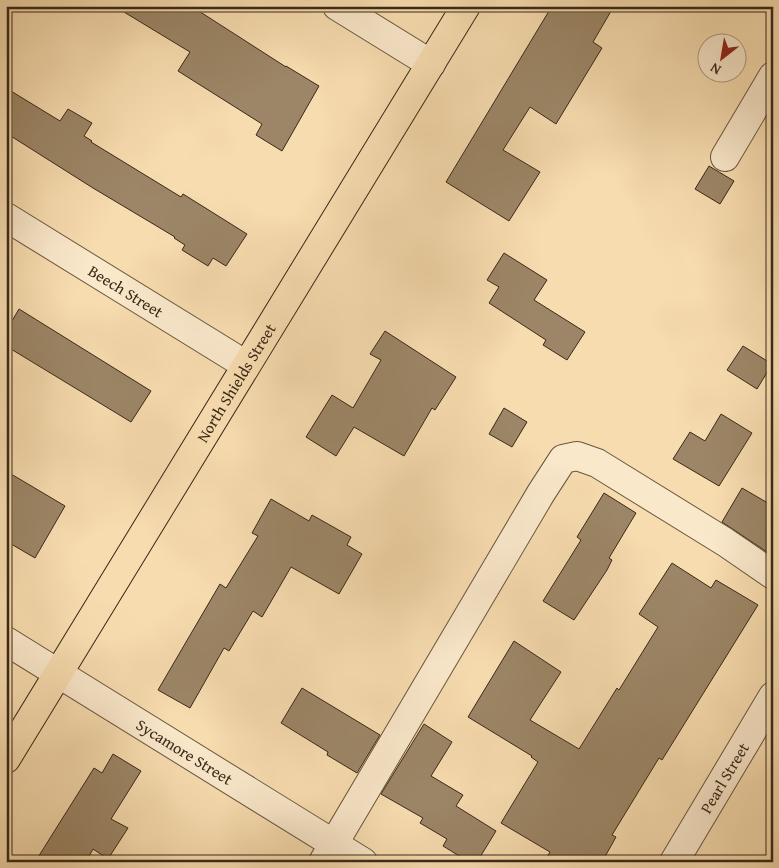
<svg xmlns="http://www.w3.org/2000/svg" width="779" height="868" viewBox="0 0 779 868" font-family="'Gentium Book Plus',serif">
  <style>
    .building { fill: #9c8667; stroke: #392918 }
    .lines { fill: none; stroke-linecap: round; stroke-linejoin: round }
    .minor-casing { stroke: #68563e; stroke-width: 30 }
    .major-casing { stroke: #392918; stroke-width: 30 }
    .minor { stroke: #fae8cb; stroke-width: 28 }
    .major { stroke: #f7dcaf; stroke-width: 28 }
    .labels { text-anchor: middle; stroke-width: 4; stroke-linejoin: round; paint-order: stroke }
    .street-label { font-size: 16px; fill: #392918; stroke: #fae8cb }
  </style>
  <rect width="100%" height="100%" fill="#f7dcaf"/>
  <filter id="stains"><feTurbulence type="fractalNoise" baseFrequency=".004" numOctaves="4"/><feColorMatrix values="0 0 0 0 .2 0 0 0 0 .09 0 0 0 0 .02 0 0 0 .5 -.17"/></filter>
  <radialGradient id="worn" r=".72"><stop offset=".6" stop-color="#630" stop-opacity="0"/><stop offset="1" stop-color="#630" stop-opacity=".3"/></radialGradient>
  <path class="building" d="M114,6h77l95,61v-1l33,20 -37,65 -26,-16 6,-11 -84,-53 12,-19z
    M552,6h62l-21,36 9,6 -46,76 -26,-17 -27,43 37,22 -31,49 -63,-39z
    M6,88l54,33 8,-12 24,14 -8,13 8,5 -1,1 90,55 2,-3 64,40 -21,32 -13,-8 -5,8 -26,-16 3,-5 -11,-7 1,-1 -82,-49 -87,-55z
    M709,166l25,15 -14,23 -25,-15z
    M504,253l43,27 -13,20 51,32 -18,28 -24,-15 3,-5 -57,-37 10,-16 -12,-7z
    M19,309l132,82 -20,31 -125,-76v-15z
    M385,331l71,46 -21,33 -3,-2 -28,48 -50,-29 -18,29 -30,-19 26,-42 21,13 28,-48 -11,-6z
    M743,346l29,18 -15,25 -30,-19z
    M504,408l23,14 -15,25 -23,-13z
    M721,414l31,19 -33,53 -46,-27 17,-27 15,9z
    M6,471l59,35 -30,52 -29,-17z
    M742,488l31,18v50l-51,-34z
    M604,493l32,20 -27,45 3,2 -5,10 -33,50 -31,-19 38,-61 -4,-3z
    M271,499l38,22 3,-6 39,22 -4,8 15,9 -23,40 -48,-27 -29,50 -9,-6 -24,40 -5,-3 -34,60 -32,-18 62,-106 6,4 32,-52 -6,-3z
    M672,563l39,25 5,-8 42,25 -96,155 -3,-2 -47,77 4,2 -14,25h-58l6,-10 -49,-29 37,-61 -7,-5 1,-1 -64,-39 46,-76 47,31 -31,48 49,29 38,-61 2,2 39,-63 -19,-13z
    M302,688l78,47 -23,38 -30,-18 1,-3 -47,-29z
    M424,724l28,18 -21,34 32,19 -7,11 40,25 -19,31h-8l-26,-16 4,-7 -27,-16 3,-5 -42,-24z
    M113,754l28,17 -30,48 17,9 -20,31 -15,-10 -7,13h-51l59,-94 8,5z"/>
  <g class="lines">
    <defs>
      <g id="minor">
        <path d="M337,6l94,58"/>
        <path d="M725,157l48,-81"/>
        <path id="s1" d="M6,217l240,148"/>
        <path id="s2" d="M6,641l357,221"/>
        <path d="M323,862l218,-369 22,-34 14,-3 20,7 128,79 48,33"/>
        <path id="s3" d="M674,862l99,-166"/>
      </g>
      <g id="major">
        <path id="s4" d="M6,759l460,-753"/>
      </g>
    </defs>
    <use href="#minor" class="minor-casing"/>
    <use href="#major" class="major-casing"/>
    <use href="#minor" class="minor"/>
    <use href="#major" class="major"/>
  </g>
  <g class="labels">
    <g class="street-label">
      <text dy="6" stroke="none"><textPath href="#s1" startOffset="141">Beech Street</textPath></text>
      <text dy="6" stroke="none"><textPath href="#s4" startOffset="441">North Shields Street</textPath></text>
      <text dy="6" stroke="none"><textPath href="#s2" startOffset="210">Sycamore Street</textPath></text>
      <text dy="6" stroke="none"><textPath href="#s3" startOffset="98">Pearl Street</textPath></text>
    </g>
  </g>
  <rect width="779" height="868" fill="none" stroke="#f7dcaf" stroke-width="25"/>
  <rect x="8" y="8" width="764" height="853" fill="none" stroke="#392918" stroke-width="2.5"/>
  <rect x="12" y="12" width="754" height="843" fill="none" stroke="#392918"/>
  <g transform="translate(722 58) rotate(211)"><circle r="24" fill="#fae8cb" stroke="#ad9c83"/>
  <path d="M0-4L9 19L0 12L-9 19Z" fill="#8f2418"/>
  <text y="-8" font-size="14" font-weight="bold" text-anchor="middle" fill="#392918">N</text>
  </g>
  <rect width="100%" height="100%" filter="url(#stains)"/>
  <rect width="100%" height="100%" fill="url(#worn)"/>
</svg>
